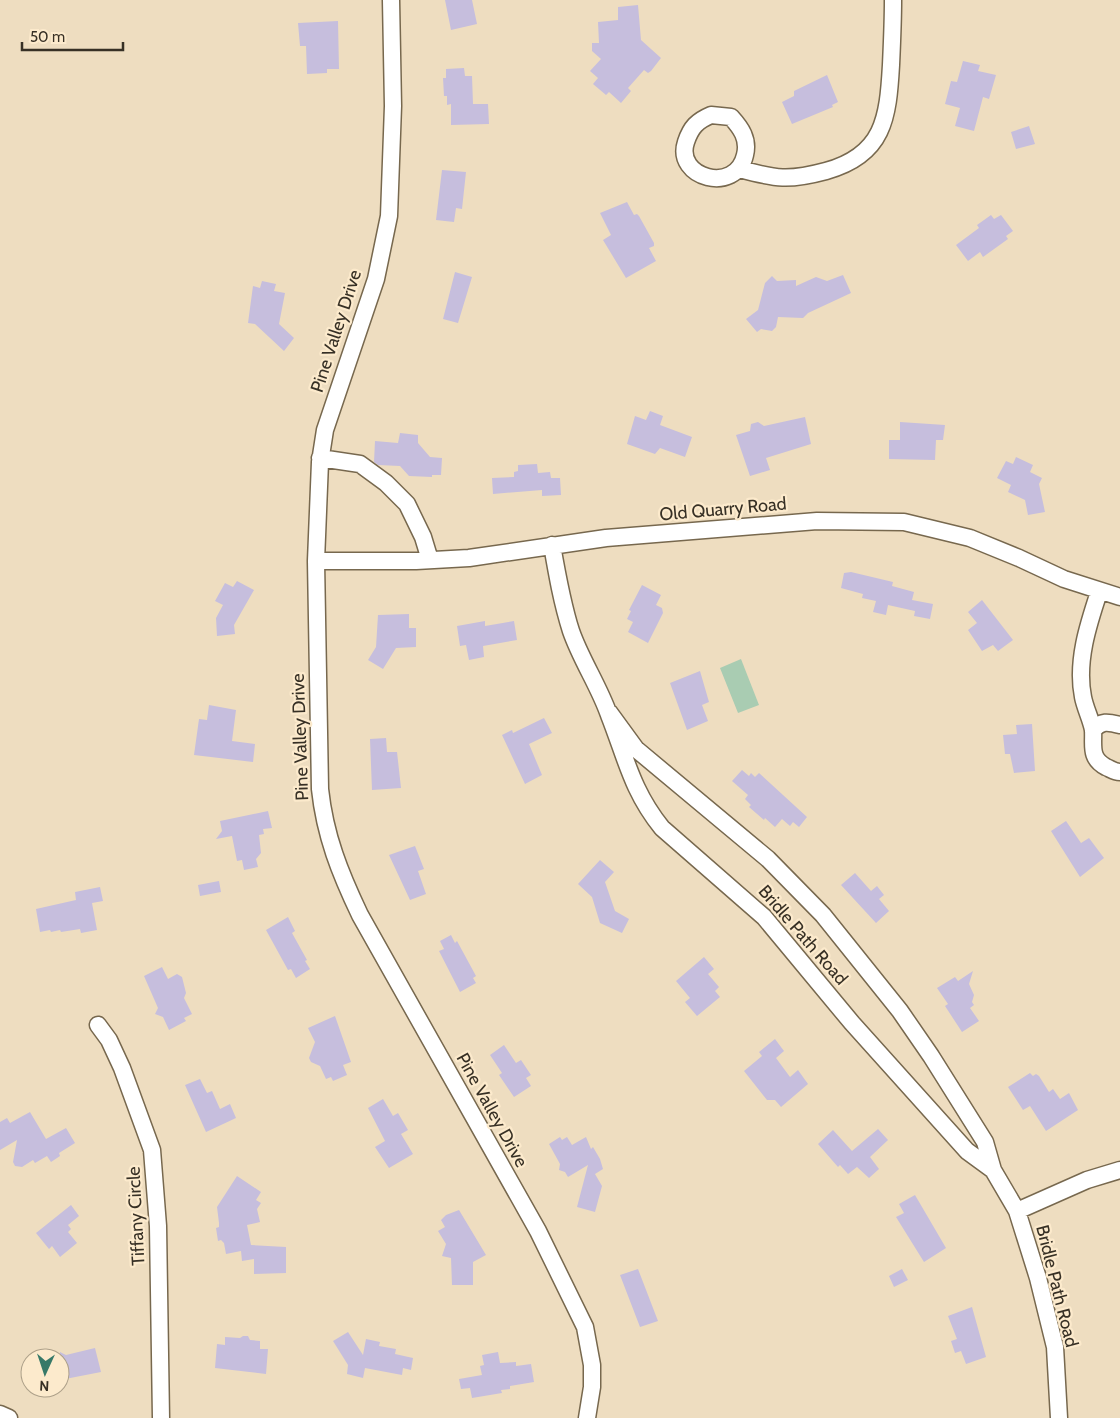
<svg xmlns="http://www.w3.org/2000/svg" width="1120" height="1418" viewBox="0 0 1120 1418" font-family="Cabin,sans-serif">
  <style>
    .green { fill: #a9ccb2 }
    .building { fill: #c6bedd }
    .lines { fill: none; stroke-linecap: round; stroke-linejoin: round }
    .minor-casing { stroke: #77684e; stroke-width: 19 }
    .minor { stroke: #fff; stroke-width: 16 }
    .labels { text-anchor: middle; stroke-width: 4.5; stroke-linejoin: round; paint-order: stroke }
    .street-label { font-size: 18px; fill: #373025; stroke: #fceacc }
  </style>
  <rect width="100%" height="100%" fill="#eeddc0"/>
  <path class="green" d="M741,659l18,46 -21,8 -18,-45z"/>
  <path class="building" d="M445,0h27l5,24 -26,6z
    M638,5l3,35 20,18 -10,13 -3,2 -4,-3 -16,18 3,3 -10,12 -12,-11 -3,3 -13,-11 5,-6 -8,-7 11,-12 -9,-8v-8h7l-1,-21 20,-2v-13z
    M338,21l1,48h-12v4l-20,1 -1,-28h-6l-2,-23z
    M963,61l17,4 -2,6 18,4 -7,24 -6,-2 -9,34 -19,-5 5,-18 -15,-4 6,-23 6,1z
    M464,68l1,8h7l1,28h15l1,20 -38,1v-21l-4,1v-9h-3l-1,-18h3v-9z
    M827,75l11,27 -6,3 1,2 -41,17 -10,-22 12,-6v-5z
    M1029,126l6,18 -19,5 -5,-17z
    M442,170l24,2 -4,37 -6,-1 -2,14 -18,-2z
    M627,202l7,13 3,-1 2,2 15,27v3l-5,2 7,13 -30,17 -23,-38 8,-5 -11,-22z
    M991,215l3,4 7,-4 12,16 -7,5 2,3 -25,18 -3,-5 -12,9 -12,-16 23,-17 -2,-3z
    M455,272l17,5 -14,46 -15,-4z
    M843,275l8,18 -43,20 -5,5 -25,-1 -2,10 -4,4 -11,-2 -4,3 -11,-13 12,-9 7,-27 7,-7 5,5 19,-1v6l20,-9 11,4z
    M262,281l14,3 -2,7 11,2 -6,31 15,14 -10,13 -29,-27 -7,-1 5,-37 7,2z
    M650,411l13,5 -3,9 32,12 -7,20 -25,-9 -5,6 -28,-10 8,-28 11,4z
    M805,417l6,27 -45,14 4,12 -20,6 -14,-41 14,-4 1,-7 7,-2 6,4z
    M900,422l45,3 -2,15h-7l-1,20 -46,-1v-19h11z
    M400,433l18,2v8l12,14 12,1 -1,17h-9v2l-23,-1 -9,-10 -22,-1 -4,-3 1,-21 23,2z
    M1016,457l17,8 -3,7 12,6 -3,6 6,28 -17,3 -3,-15 -17,-8 3,-7 -14,-7 9,-17 7,3z
    M537,464l1,9 12,-1 1,6h9l1,17 -19,1v-6l-49,4 -1,-16 22,-1v-5l4,-1v-6z
    M851,572l42,10 -1,4 22,6 -2,8 21,4 -3,15 -16,-3 1,-5 -27,-6 -2,10 -13,-3 3,-11 -14,-3 1,-4 -22,-6 3,-15z
    M237,581l17,9 -20,35 1,9 -18,2 -1,-18 7,-13 -8,-4 10,-18 8,4z
    M642,585l19,10 -5,10 6,3 1,5 -15,30 -20,-11 5,-10 -6,-3 4,-8 -2,-1z
    M982,600l31,40 -15,11 -5,-6 -11,6 -14,-21 9,-7 -9,-11z
    M409,614v14h7v19l-20,1 -13,21 -15,-9 8,-13 2,-32z
    M485,621v5l29,-5 3,19 -34,6 1,11 -15,3 -3,-15 -6,1 -3,-20z
    M700,671l9,31 -7,3 6,16 -21,9 -17,-47z
    M209,705l27,5 -4,31 23,3 -2,18 -59,-7 5,-36 8,1z
    M544,718l8,15 -23,11 13,31 -17,9 -23,-49 10,-5 1,3z
    M1032,724l3,47 -21,2 -4,-19h-5l-2,-19 14,-1 -1,-9z
    M386,738l1,14h10l4,36 -29,2 -2,-51z
    M742,770l7,6 2,-3 4,4 4,-4 48,44 -8,10 -6,-5 -3,4 -8,-7 -7,8 -10,-9 -1,2 -15,-13 2,-2 -6,-6 3,-4 -16,-14z
    M268,811l4,17 -9,1 1,5 -5,1 2,18 -5,6 2,8 -14,3 -2,-10 -5,1 -5,-25 -16,3 6,-8 -2,-10z
    M1066,821l15,22 8,-5 15,20 -24,19 -29,-46z
    M415,846l9,23 -6,2 8,23 -16,6 -21,-45z
    M600,860l14,12 -9,10 10,29 14,8 -7,14 -22,-10 -8,-26 -14,-13z
    M855,873l16,18 6,-5 7,9 -5,4 10,12 -13,12 -35,-38z
    M219,881l2,11 -21,4 -2,-11z
    M100,887l3,14 -11,2 5,27 -16,3 -1,-4 -19,3 -1,-2 -9,2 -1,-2 -10,2 -4,-23 40,-9 -1,-8z
    M288,917l7,14 -3,2 15,27 -2,1 5,8 -14,9 -5,-9 -3,1 -22,-40z
    M451,935l4,8 2,-2 19,35 -3,2 3,5 -16,9 -21,-41 5,-2 -4,-8z
    M704,957l10,12 -6,5 11,13 -4,4 5,6 -23,19 -12,-14 5,-4 -14,-17z
    M162,967l6,12 9,-5 5,3 4,16 -2,5 8,16 -8,4 2,3 -17,9 -6,-13 -8,-3 3,-6 -14,-32z
    M973,971l-4,13 5,11 -2,7 2,3 -4,3 9,13 -17,11 -17,-26 3,-2 -11,-16 18,-11 3,4z
    M335,1016l16,46 -8,3 4,10 -14,6 -2,-4 -5,2 -6,-13 -9,-4 -2,-4 6,-16 -7,-14z
    M775,1039l9,12 -8,7 14,19 8,-7 10,14 -27,23 -6,-7h-8l-23,-29 18,-15 -3,-4z
    M504,1045l12,18 5,-3 10,15 -5,3 5,8 -17,11 -15,-22 3,-2 -12,-18z
    M1030,1073l3,3 3,-2 3,2 10,16 4,-3 7,10 9,-6 9,17 -32,21 -16,-25 -7,4 -15,-23z
    M200,1079l7,14 5,-2 8,18 10,-5 6,14 -30,14 -21,-47z
    M383,1099l10,17 5,-3 10,17 -7,4 12,20 -24,14 -14,-21 10,-6 -17,-33z
    M30,1112l16,27 20,-11 9,15 -16,10 1,3 -9,6 -4,-6 -12,7 -2,-3 -11,7 -7,-1 -2,-4 4,-22 -17,10v-28l7,-4 3,5z
    M878,1129l10,11 -18,17 9,12 -10,9 -12,-11 -9,7 -8,-9 -2,2 -20,-23 15,-14 19,21z
    M560,1137l2,3 5,-3 5,8 14,-8 5,12 2,-2 7,12 3,10 -8,5 7,12 -7,26 -18,-5 11,-42 -20,12 -3,-5 -6,-2 1,-6 -11,-20z
    M237,1176l24,16 -5,8 5,3 -4,6 3,13 -13,3 4,20 35,2v26l-32,1v-15l-12,2 -1,-10 -15,3 -2,-11 -3,-3 -3,1 -2,-13 3,-1v-4l-2,-16z
    M915,1195l31,53 -22,14 -28,-45 8,-4 -5,-9z
    M71,1205l8,11 -11,9 3,4 -3,3 9,11 -17,14 -8,-11 -3,3 -13,-16z
    M459,1210l27,45 -13,7v23h-21l-1,-27 -9,-2 4,-12 -8,-13 7,-4 -4,-7 5,-5z
    M638,1269l20,52 -18,6 -20,-52z
    M902,1269l6,11 -14,7 -5,-11z
    M972,1307l14,50 -20,7 -5,-13 -6,2 -4,-12 6,-2 -9,-23z
    M348,1332l15,23 3,-16 14,3 -1,4 17,3 -1,5 18,4 -2,12 -8,-2 -1,7 -37,-7 -2,10 -16,-4 1,-9 -15,-24z
    M243,1336h5l2,4 10,1v8h8l-2,25 -51,-6 2,-24 8,1v-8l15,1z
    M95,1348l6,24 -41,8v-28l6,3z
    M498,1352l2,11 16,-1v4l15,-2 3,18 -24,4v3l-9,1 1,3 -30,5 -2,-10 -9,1 -2,-10 23,-4 -2,-9 4,-1 -2,-10z"/>
  <g class="lines">
    <defs>
      <path id="minor" d="M391,0l2,106 -4,110 -13,63 -51,151 -5,32 -4,99 4,228c5,47 20,84 40,126l178,316 47,96 7,38v22l-5,31
        M711,115l20,2c10,11 18,22 14,38 -9,40 -71,23 -59,-13 5,-15 11,-21 25,-27z
        M740,169c36,10 49,12 86,2 58,-16 62,-53 65,-106 1,-22 2,-43 2,-65
        M320,458l40,6 26,19 21,21 16,33 7,23
        M552,545c5,29 10,58 19,86 10,29 28,55 38,84 17,43 23,76 53,113l102,89 88,106 115,128 26,19
        M316,561h100l53,-3 137,-20 211,-17 87,1 66,16 49,20 45,21 56,18
        M1099,592c-11,33 -23,70 -16,105 2,11 8,22 10,33 1,15 -4,28 13,37 5,2 8,5 14,5
        M609,712l27,37 132,110 55,56 77,96 31,45 54,86 8,28 24,41 21,67 17,69 4,71
        M1093,731c7,-11 16,-9 27,-6
        M98,1025l11,15 13,28 30,82 6,76 3,192
        M1017,1211l70,-31 33,-10
        M0,1414l9,4"/>
    </defs>
    <use href="#minor" class="minor-casing"/>
    <use href="#minor" class="minor"/>
  </g>
  <g class="labels">
    <g class="street-label">
      <text transform="translate(336 331) rotate(-72)" y="6">Pine Valley Drive</text>
      <text transform="translate(723 509) rotate(-5)" y="6">Old Quarry Road</text>
      <text transform="translate(300 737) rotate(-92)" y="6">Pine Valley Drive</text>
      <text transform="translate(803 935) rotate(49)" y="6">Bridle Path Road</text>
      <text transform="translate(492 1110) rotate(61)" y="6">Pine Valley Drive</text>
      <text transform="translate(136 1216) rotate(-93)" y="6">Tiffany Circle</text>
      <text transform="translate(1057 1286) rotate(76)" y="6">Bridle Path Road</text>
    </g>
  </g>
  <g transform="translate(45 1373) rotate(183)"><circle r="24" fill="#fceacc" stroke="#ada089"/>
  <path d="M0-4L9 19L0 12L-9 19Z" fill="#377968"/>
  <text y="-8" font-size="14" font-weight="bold" text-anchor="middle" fill="#373025">N</text>
  </g>
  <path d="M22 42v8h101v-8" fill="none" stroke="#373025" stroke-width="2.5"/>
  <text x="30" y="42" font-size="15" fill="#373025" stroke="#fceacc" stroke-width="4" paint-order="stroke">50 m</text>
</svg>
